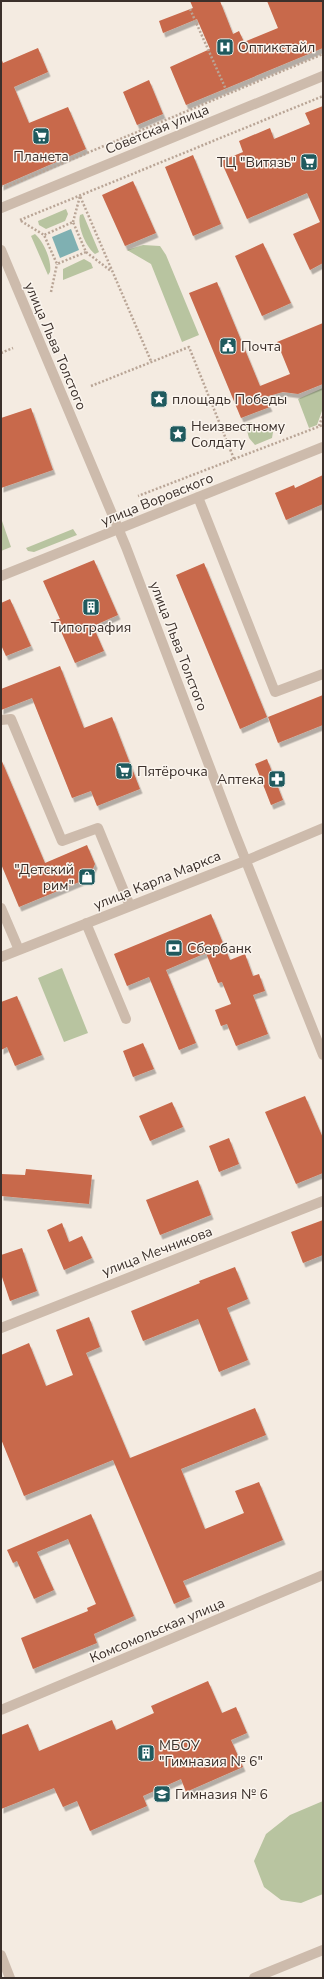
<svg xmlns="http://www.w3.org/2000/svg" width="324" height="1979" viewBox="0 0 324 1979" font-family="'Nunito Sans',sans-serif">
  <style>
    .green { fill: #b8c4a0 }
    .water { fill: #7fb0b2 }
    .building { fill: #c8694b; filter: url(#shadow) }
    .lines { fill: none; stroke-linecap: round; stroke-linejoin: round }
    .path { stroke: #b9a596; stroke-width: 2.5; stroke-dasharray: 2 2; stroke-linecap: butt }
    .minor { stroke: #cdbbac; stroke-width: 10 }
    .labels { text-anchor: middle; stroke-width: 3; stroke-linejoin: round; paint-order: stroke }
    .poi-label { font-size: 14px; fill: #3b302b; stroke: #fbf5ee; text-anchor: start }
    .street-label { font-size: 14px; fill: #3b302b; stroke: #fbf5ee }
  </style>
  <defs>
    <filter id="shadow"><feDropShadow dx="2.5" dy="4.5" stdDeviation="0" flood-color="#0004"/></filter>
  </defs>
  <rect width="100%" height="100%" fill="#f4ebe1"/>
  <path class="green" d="M66,209l2,5 -3,7 -19,8 -7,-4 -1,-4z
    M83,214l16,38 -4,2c-9,-7 -18,-28 -15,-39z
    M35,234c9,8 17,27 15,38l-2,3 -17,-39z
    M143,245l17,1 6,9 33,80 -17,7 -31,-78 -24,-14z
    M84,259l7,4 2,5 -30,12v-11z
    M323,388v20l-6,17 -8,3 -11,-29z
    M251,422l12,7 10,3 -1,6 -17,7 -6,-7 -4,-15z
    M1,518l10,29 -10,4z
    M73,529l4,6 -43,17 -6,-1 -2,-3z
    M62,968l26,65 -24,9 -26,-64z
    M323,1801v93l-22,9 -20,-3 -17,-13 -10,-26 12,-27 24,-19z"/>
  <path class="water" d="M71,229l8,21 -19,8 -8,-21z"/>
  <path class="building" d="M190,1h30l13,33 6,-3 5,11 34,-14 -11,-27h56v47l-137,57 -16,-38 40,-18 -13,-30 -34,14 -4,-12 34,-13z
    M38,48l10,24 -34,15 15,36 39,-16 18,42 -85,37v-128l2,5z
    M149,80l14,34 -26,11 -14,-33z
    M323,106v157l-13,7 -17,-36 27,-12 -13,-29 -60,26 -26,-58 22,-9 -4,-11 31,-13 4,11 36,-15 -5,-11z
    M193,155l28,69 -28,12 -28,-69z
    M133,181l23,52 -31,13 -23,-51z
    M263,243l28,60 -29,13 -27,-60z
    M217,282l43,104 30,-12 -13,-32 46,-19v61l-25,10 -15,-2 -18,5 5,10 -29,11 -52,-125z
    M31,408l22,62 -52,18v-70z
    M323,475v29l-37,16 -11,-27 19,-8 1,3z
    M94,560l24,55 -25,11 11,25 -29,12 -19,-43 4,-1 -17,-38z
    M204,563l63,154 -27,12 -64,-154z
    M10,599l21,47 -25,10 -5,-11v-42z
    M60,666l24,62 28,-11 28,72 -43,17 -6,-15 -19,7 -40,-100 -31,12v-21z
    M323,695v30l-45,18 -10,-26z
    M1,759l44,104 42,-18 8,19 -6,14 -70,29 -18,-43z
    M267,759l16,41 -12,5 -16,-41z
    M211,914l19,46 15,-6 8,22 6,-2 6,17 -12,4 15,39 -32,12 -9,-22 -6,2 -6,-16 16,-6 -9,-22 -4,1 -12,-30 -40,17 30,73 -17,7 -30,-73 -22,9 -13,-32z
    M17,996l25,59 -27,11 -8,-19 -6,3v-48z
    M143,1043l11,26 -21,8 -10,-26z
    M305,1096l18,42v35l-27,11 -31,-72z
    M172,1102l11,25 -33,14 -11,-25z
    M229,1138l10,26 -20,8 -10,-26z
    M26,1169l66,6 -3,29 -88,-8v-22l24,1z
    M198,1180l13,35 -51,20 -14,-35z
    M323,1220v35l-20,8 -12,-31z
    M62,1223l7,19 13,-6 10,22 -28,12 -17,-40z
    M22,1248l15,43 -27,10 -9,-27v-19z
    M235,1267l13,32 -21,9 21,52 -29,12 -21,-53 -55,22 -12,-30 69,-28 -1,-2z
    M89,1317l11,30 -14,6 44,105 125,-50 11,27 -85,34 24,60 39,-16 -9,-22 24,-9 24,58 -100,41 7,16 -16,7 -61,-144 -89,36 -23,-57v-84l28,-12 17,43 27,-11 -17,-45z
    M91,1514l43,102 -40,18 3,9 -64,26 -12,-31 67,-27 -1,-3 9,-4 -28,-65 -31,13 17,38 -20,9 -17,-38 -4,2 -6,-13z
    M208,1681l14,32 14,-6 11,26 -16,7 12,27 -57,25 -5,-13 -38,17 4,10 -57,25 -13,-30 -14,6 -9,-19 -53,21v-74l27,-11 11,27 73,-31 4,10 38,-17 -3,-7z"/>
  <g class="lines">
    <path class="path" d="M190,9l38,85
      M1,185l1,3
      M6,187l317,-133
      M20,220l303,-124
      M21,221l23,14 13,29 29,-12 -13,-30 -29,13
      M73,222l7,-26 71,165
      M86,252l25,19
      M51,292l6,-28
      M1,353l12,-5
      M91,386l98,-39 45,112 -96,37
      M319,426l4,-11
      M234,459l89,-34"/>
    <path class="minor" d="M1,208l322,-132
      M1,250l125,297 108,284 89,224
      M198,497l77,195 48,-18
      M1,576l322,-129
      M1,720l10,-1 51,122 36,-13 32,78
      M1,908l18,42
      M86,923l40,96
      M1,957l244,-96 78,-33
      M1,1328l322,-127
      M1,1710l322,-135
      M1,1955l9,23
      M254,1978l69,-28"/>
  </g>
  <defs>
    <symbol id="hospital-square" viewBox="-11 -11 22 22"><rect x="-9" y="-9" width="18" height="18" rx="4" fill="#1f5a5e" stroke="#fbf5ee"/><path d="M-5-5h3v3.5h4V-5h3V5h-3V1.5h-4V5h-3Z" fill="#fff"/></symbol>
    <symbol id="supermarket-square" viewBox="-11 -11 22 22"><rect x="-9" y="-9" width="18" height="18" rx="4" fill="#1f5a5e" stroke="#fbf5ee"/><path d="M-6-5.5h2.5l.6 2H6L4.5 2H-2.5L-4.4-4H-6ZM-1.5 3.2a1.3 1.3 0 1 0 .1 0ZM3 3.2a1.3 1.3 0 1 0 .1 0Z" fill="#fff"/></symbol>
    <symbol id="civic-square" viewBox="-11 -11 22 22"><rect x="-9" y="-9" width="18" height="18" rx="4" fill="#1f5a5e" stroke="#fbf5ee"/><path d="M-.6-6.5H3V-4.5H.6V-3L4-1V1h2V6H-6V1h2V-1L-.6-3ZM-1.2 2.5V6h2.4V2.5Z" fill="#fff"/></symbol>
    <symbol id="sight-square" viewBox="-11 -11 22 22"><rect x="-9" y="-9" width="18" height="18" rx="4" fill="#1f5a5e" stroke="#fbf5ee"/><path d="M0-6L1.8-2.2L6-1.7L2.9 1.2L3.7 5.4L0 3.3L-3.7 5.4L-2.9 1.2L-6-1.7L-1.8-2.2Z" fill="#fff"/></symbol>
    <symbol id="building-square" viewBox="-11 -11 22 22"><rect x="-9" y="-9" width="18" height="18" rx="4" fill="#1f5a5e" stroke="#fbf5ee"/><path d="M-4-6H4V6H1V3H-1V6H-4ZM-2.5-4.3h1.7v1.8h-1.7ZM.8-4.3h1.7v1.8H.8ZM-2.5-1h1.7V.8h-1.7ZM.8-1h1.7V.8H.8Z" fill="#fff"/></symbol>
    <symbol id="pharmacy-square" viewBox="-11 -11 22 22"><rect x="-9" y="-9" width="18" height="18" rx="4" fill="#1f5a5e" stroke="#fbf5ee"/><path d="M-2-6h4v4h4v4h-4v4h-4v-4h-4v-4h4Z" fill="#fff"/></symbol>
    <symbol id="shop-square" viewBox="-11 -11 22 22"><rect x="-9" y="-9" width="18" height="18" rx="4" fill="#1f5a5e" stroke="#fbf5ee"/><path d="M-5-2.5h2.3a2.7 3.5 0 0 1 5.4 0H5L5.5 6h-11ZM-1.5-2.5h3a1.5 2.3 0 0 0-3 0Z" fill="#fff"/></symbol>
    <symbol id="bank-square" viewBox="-11 -11 22 22"><rect x="-9" y="-9" width="18" height="18" rx="4" fill="#1f5a5e" stroke="#fbf5ee"/><path d="M-6-4H6V4H-6ZM0-2.3a2.3 2.3 0 1 0 0 4.6a2.3 2.3 0 1 0 0-4.6Z" fill="#fff"/></symbol>
    <symbol id="school-square" viewBox="-11 -11 22 22"><rect x="-9" y="-9" width="18" height="18" rx="4" fill="#1f5a5e" stroke="#fbf5ee"/><path d="M0-5L7-2L0 1L-7-2ZM-4 1L0 2.5L4 1V4Q0 6-4 4Z" fill="#fff"/></symbol>
  </defs>
  <g fill-rule="evenodd">
    <use href="#hospital-square" x="215" y="37" width="20" height="20"/>
    <use href="#supermarket-square" x="31" y="126" width="20" height="20"/>
    <use href="#supermarket-square" x="299" y="152" width="20" height="20"/>
    <use href="#civic-square" x="218" y="336" width="20" height="20"/>
    <use href="#sight-square" x="149" y="389" width="20" height="20"/>
    <use href="#sight-square" x="168" y="424" width="20" height="20"/>
    <use href="#building-square" x="81" y="597" width="20" height="20"/>
    <use href="#supermarket-square" x="114" y="761" width="20" height="20"/>
    <use href="#pharmacy-square" x="267" y="769" width="20" height="20"/>
    <use href="#shop-square" x="77" y="867" width="20" height="20"/>
    <use href="#bank-square" x="164" y="938" width="20" height="20"/>
    <use href="#building-square" x="136" y="1743" width="20" height="20"/>
    <use href="#school-square" x="152" y="1784" width="20" height="20"/>
  </g>
  <g class="labels">
    <g class="poi-label">
      <text x="238" y="52">Оптикстайл</text>
      <text x="41" y="161" text-anchor="middle">Планета</text>
      <text x="296" y="167" text-anchor="end">ТЦ "Витязь"</text>
      <text x="241" y="351">Почта</text>
      <text x="172" y="404">площадь Победы</text>
      <text x="191" y="431">Неизвестному<tspan x="191" dy="16">Солдату</tspan></text>
      <text x="91" y="632" text-anchor="middle">Типография</text>
      <text x="137" y="776">Пятёрочка</text>
      <text x="264" y="784" text-anchor="end">Аптека</text>
      <text x="74" y="874" text-anchor="end">"Детский<tspan x="74" dy="16">рим"</tspan></text>
      <text x="187" y="953">Сбербанк</text>
      <text x="159" y="1750">МБОУ<tspan x="159" dy="16">"Гимназия № 6"</tspan></text>
      <text x="175" y="1799">Гимназия № 6</text>
    </g>
    <g class="street-label">
      <text transform="translate(157 129) rotate(-22)" y="5">Советская улица</text>
      <text transform="translate(56 346) rotate(67)" y="5">улица Льва Толстого</text>
      <text transform="translate(157 499) rotate(-22)" y="5">улица Воровского</text>
      <text transform="translate(179 646) rotate(69)" y="5">улица Льва Толстого</text>
      <text transform="translate(157 880) rotate(-22)" y="5">улица Карла Маркса</text>
      <text transform="translate(157 1251) rotate(-21)" y="5">улица Мечникова</text>
      <text transform="translate(157 1630) rotate(-23)" y="5">Комсомольская улица</text>
    </g>
  </g>
  <rect width="324" height="1979" fill="none" stroke="#3b302b" stroke-width="4"/>
</svg>
